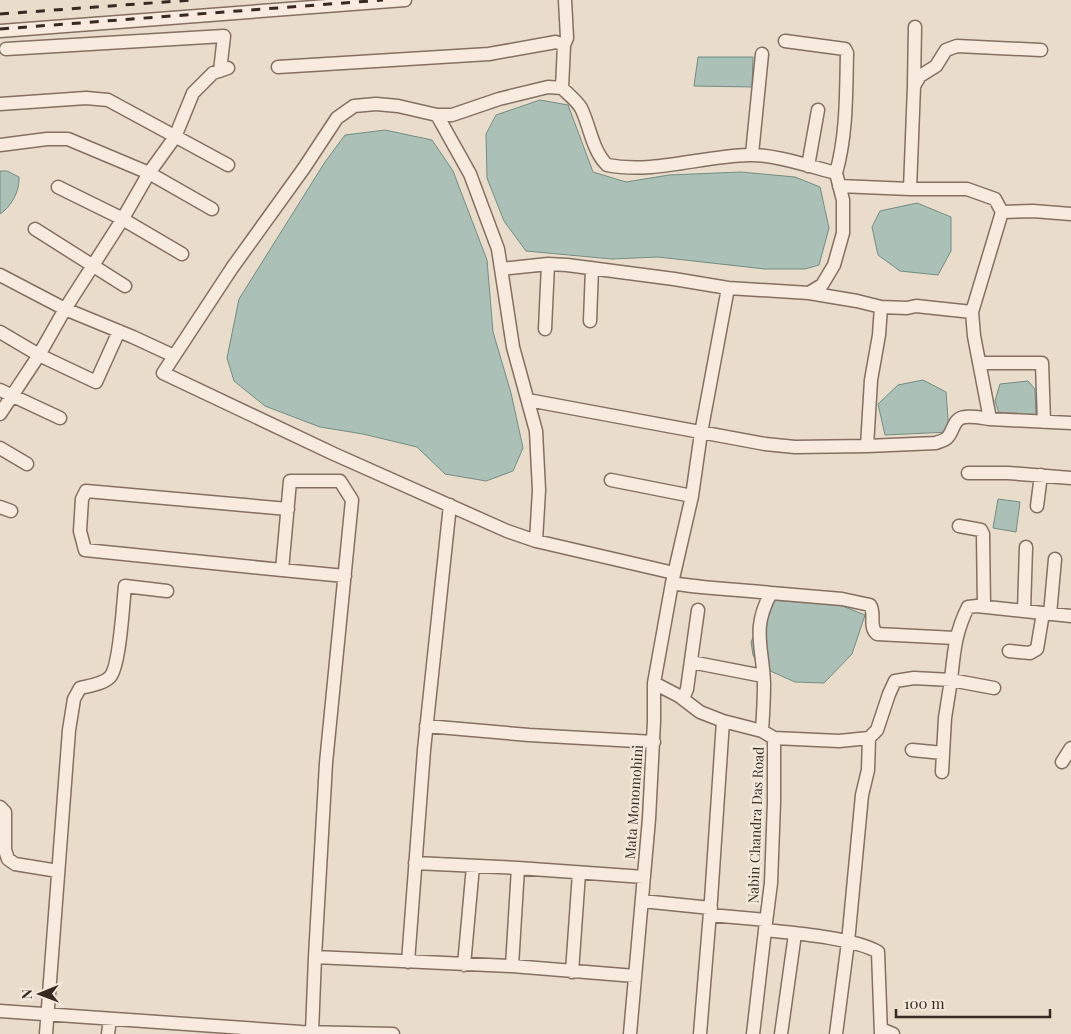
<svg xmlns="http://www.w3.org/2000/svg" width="1071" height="1034" viewBox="0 0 1071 1034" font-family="'Playfair Display',serif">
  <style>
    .water { fill: #abc0b6; stroke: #728d82 }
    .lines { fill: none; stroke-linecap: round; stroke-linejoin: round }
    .minor-casing { stroke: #856f61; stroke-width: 15 }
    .minor { stroke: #f6ebde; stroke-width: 12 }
    .rail { stroke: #382a23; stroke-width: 3; stroke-dasharray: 9 9; stroke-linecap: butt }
    .labels { text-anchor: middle; stroke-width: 5; stroke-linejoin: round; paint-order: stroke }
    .street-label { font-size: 14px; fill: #382a23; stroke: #f2e8da }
  </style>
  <rect width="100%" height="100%" fill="#eadccb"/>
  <path class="water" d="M698,57h55l-1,30 -58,-1z
    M540,100l28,5 25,67 33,10 43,-7 72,-3 54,5 25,10 9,41 -10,37 -14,4h-40l-107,-12 -46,2 -86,-8 -22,-30 -17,-43 -1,-44 10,-19z
    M385,130l47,10 21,31 34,89 6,72 18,61 12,55 -10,23 -27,10 -41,-7 -28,-27 -54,-13 -43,-7 -55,-21 -31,-25 -7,-23 12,-59 86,-137 20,-27z
    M0,171h7l12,6c1,14 -8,30 -19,37z
    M917,203l34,14v34l-13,24 -38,-4 -22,-16 -6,-28 8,-16z
    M923,380l23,12 3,40 -64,3 -7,-31 20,-19z
    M1028,381l7,8 1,28 -35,3 -6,-19 5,-17z
    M998,499l22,3 -4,30 -23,-4z
    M775,590l40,5 50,20 -13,39 -28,29 -29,-1 -36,-16 -6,-11 -2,-13z"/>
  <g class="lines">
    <defs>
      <path id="minor" d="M0,31l405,-31
        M785,41l60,8 2,4c-1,40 0,81 -11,120
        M6,49l218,-13 -4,35
        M278,67l211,-13 67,-12 8,3
        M914,84l1,-57
        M562,88l2,-43 3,-7 -2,-38
        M0,104l86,-6 22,2 120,65
        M437,115l33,59 28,75 15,98 23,84 3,59 -3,51
        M0,145l47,-6h21l81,34 63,36
        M752,154l10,-100
        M808,166l10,-56
        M839,186l71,3 4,-103 6,-10 16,-10 10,-16 11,-4 84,4
        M58,187l61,30 63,37
        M910,189h57l28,10 7,13
        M35,229l90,57
        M501,269l47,-5 19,1 107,14 54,9 81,5 13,-8 12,-20 9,-32v-33l-7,-27c-24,-6 -63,-19 -87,-18 -47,1 -95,19 -142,10 -15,-15 -17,-39 -26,-57 -4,-7 -13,-14 -19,-20l-14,-1 -49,12 -47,16h-15l-39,-9 -22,-2 -22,2 -17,12 -33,50 -72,100 -69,105 171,81 173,77 29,10 138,32
        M0,275l65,34 68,28 41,19
        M809,293l48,8 24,6 26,1 9,-2 56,6 30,-100 31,-1 38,3
        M881,307l-2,28 -8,45 -4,66 69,-3c4,-2 8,-2 11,-5 7,-7 6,-20 18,-21 8,-1 17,1 25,2
        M972,312l2,24 16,83 81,4
        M590,321l2,-53
        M545,329l3,-65
        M0,332l39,23 57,27 23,-51
        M979,363h63l2,59
        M0,390l60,28
        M528,400l237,44 30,3 72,-1
        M0,414l39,-59 26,-46 57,-89 27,-47 26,-36 18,-44 20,-20 15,-5
        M0,448l27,16
        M968,473h40l63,5
        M611,480l81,16
        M1037,506l4,-31
        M0,507l11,4
        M288,509l-202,-18 -4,8 -2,32 5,19 197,20 8,-89h50l12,19 -26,263 -11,194
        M959,526l22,4 2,4 1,73
        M282,570l63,6
        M672,583c33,6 66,6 99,10
        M1024,611l2,-64
        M1050,614l5,-55
        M1009,651l21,2 7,-4 6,-36
        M691,662l72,14
        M654,683l25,13 21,16 23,9 39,10 12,7 65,3 30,-3 8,-8 12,-36 6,-13 19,-3 37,2c3,-28 4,-47 17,-73l9,-1 94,10
        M683,699l4,-10 11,-79
        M426,726l103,9 125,7
        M762,731c1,-15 2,-31 2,-47 -1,-37 -13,-55 7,-91l71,6 28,6c6,9 -2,21 7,29l78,4
        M774,738v64l-3,81 -6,47c29,3 89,8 113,22l3,82
        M912,750l31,3
        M1062,762l9,-14
        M942,772l3,-54 6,-38 43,8
        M0,807l5,5v38l3,9 7,5 43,7
        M415,863l103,5 126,9
        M642,901l69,7
        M710,915l56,5
        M408,962l16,-212 26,-245
        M464,965l9,-99
        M512,966l6,-98
        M572,972l7,-99
        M0,1011l301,21 92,2
        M881,1029l12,5
        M312,1032l3,-75 197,9 123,10
        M46,1034l23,-304 5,-31 6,-11c9,-2 23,-4 30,-11 10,-11 13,-74 15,-91l42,5
        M108,1034l2,-15
        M630,1034l19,-215 5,-98v-38l18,-100 20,-87 9,-63 27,-145
        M700,1034l11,-134 12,-179
        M753,1034l12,-104
        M781,1034l14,-100
        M836,1034l12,-92 14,-147 6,-25 1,-32"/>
    </defs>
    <use href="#minor" class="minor-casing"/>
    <use href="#minor" class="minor"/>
    <path class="rail" d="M0,14l192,-14
      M0,29l383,-29"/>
  </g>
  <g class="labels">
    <g class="street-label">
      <text transform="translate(634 802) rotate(-86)" y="5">Mata Monomohini</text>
      <text transform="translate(756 825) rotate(-88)" y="5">Nabin Chandra Das Road</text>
    </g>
  </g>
  <g transform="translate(40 994) rotate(269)" stroke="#f2e8da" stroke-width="4" paint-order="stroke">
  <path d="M0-4L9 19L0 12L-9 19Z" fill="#382a23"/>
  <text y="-8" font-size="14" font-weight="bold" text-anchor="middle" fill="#382a23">N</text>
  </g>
  <path d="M896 1009v8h154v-8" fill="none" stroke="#382a23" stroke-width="2.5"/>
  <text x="904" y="1009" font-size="15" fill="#382a23" stroke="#f2e8da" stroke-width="4" paint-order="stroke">100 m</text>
</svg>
